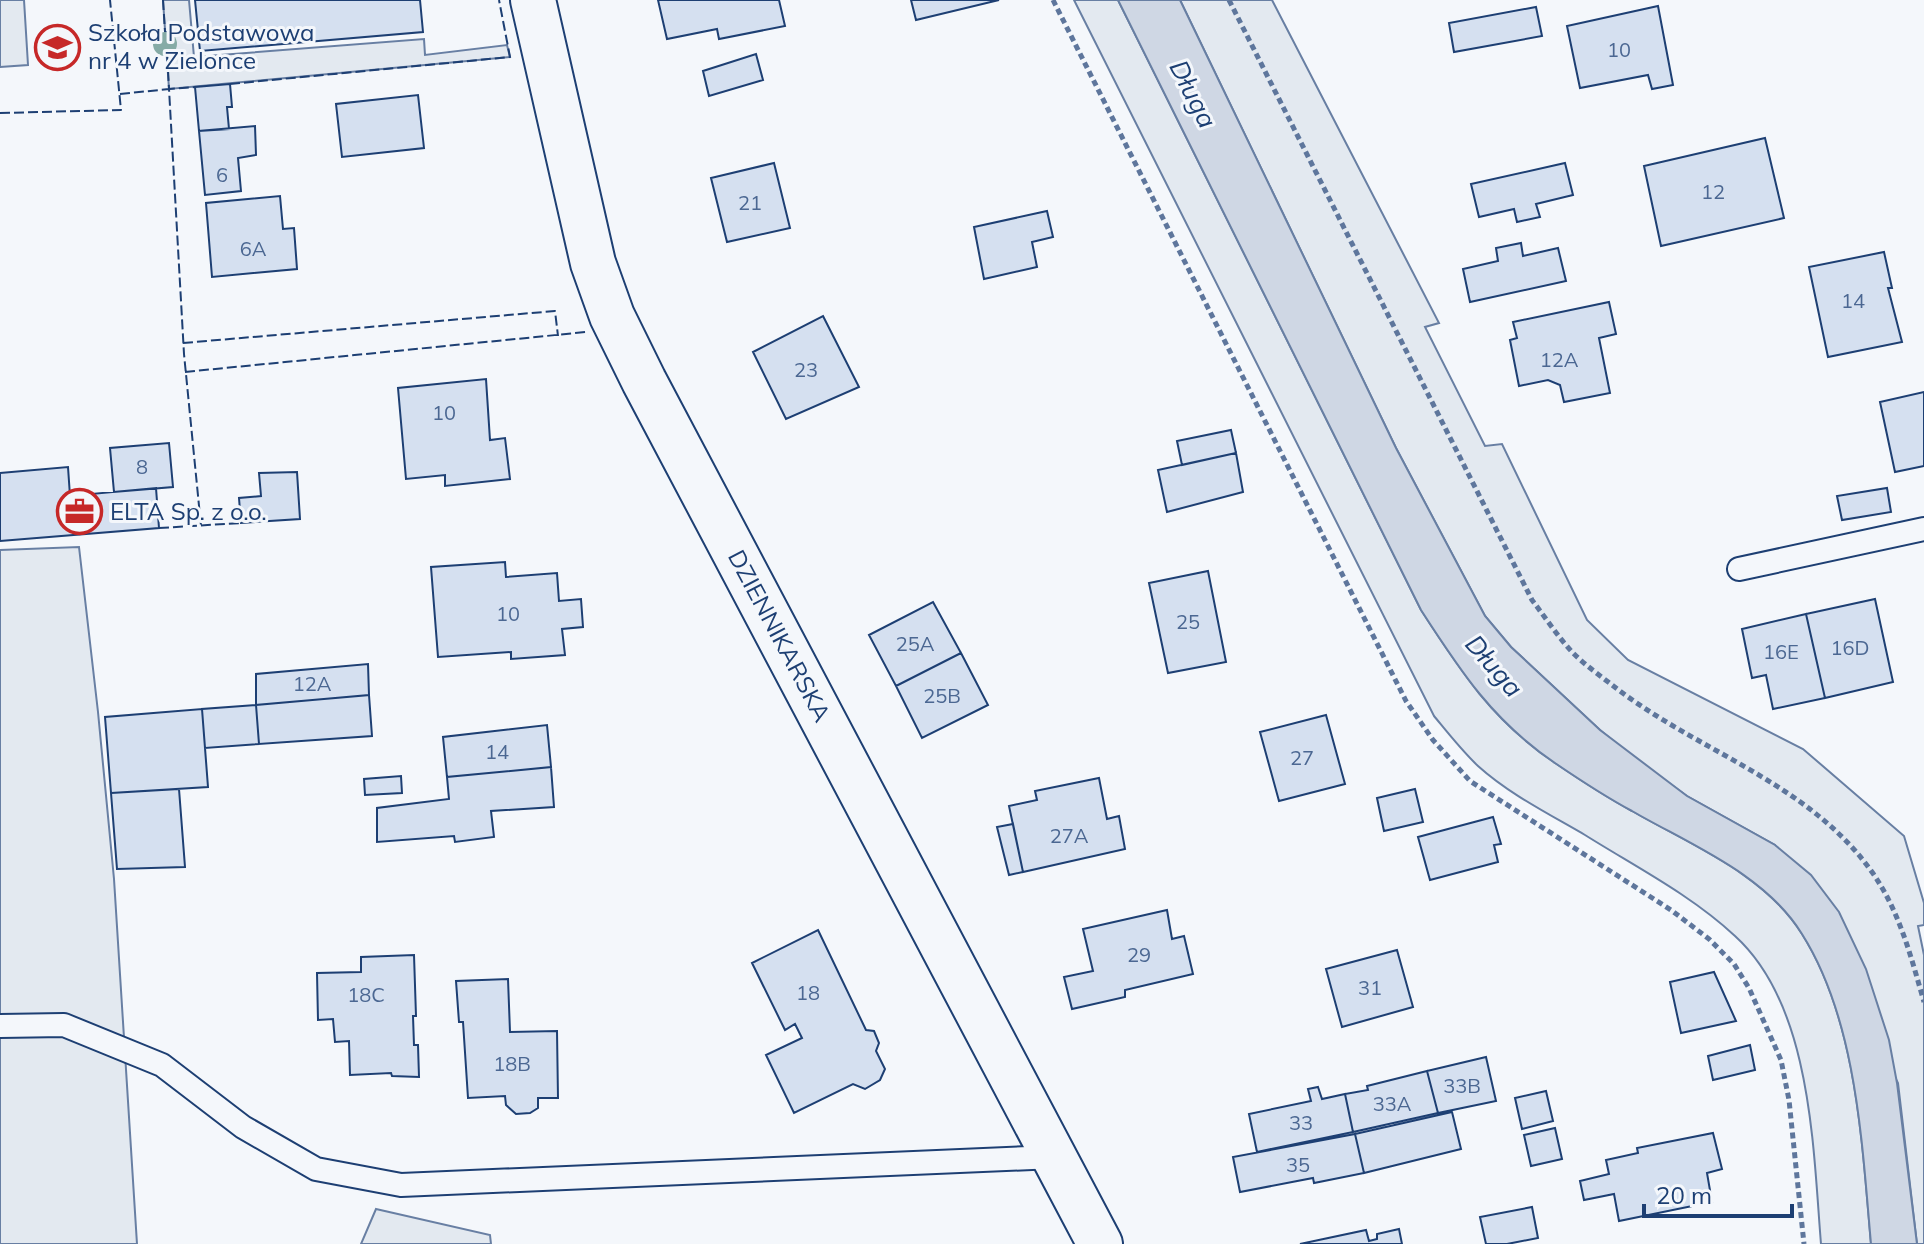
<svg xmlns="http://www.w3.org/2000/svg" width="1924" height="1244" viewBox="0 0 1924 1244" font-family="Mulish,sans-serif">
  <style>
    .green { fill: #e3e9f0; stroke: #687fa3; stroke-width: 2 }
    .water { fill: #cfd7e4; stroke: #687fa3; stroke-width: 2 }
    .building { fill: #d5e0f0; stroke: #1d3f73; stroke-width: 2 }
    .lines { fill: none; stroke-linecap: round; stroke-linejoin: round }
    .service-casing { stroke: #1d3f73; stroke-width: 26 }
    .minor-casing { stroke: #1d3f73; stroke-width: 48 }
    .path { stroke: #5e769c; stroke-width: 5; stroke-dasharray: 6 4; stroke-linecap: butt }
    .service { stroke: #f4f7fb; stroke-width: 22 }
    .minor { stroke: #f4f7fb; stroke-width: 44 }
    .fence { stroke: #1d3f73; stroke-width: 2; stroke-dasharray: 10 4; stroke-linecap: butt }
    .tree { fill: #86aba6 }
    .labels { text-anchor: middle; stroke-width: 6; stroke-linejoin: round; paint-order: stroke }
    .number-label { font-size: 20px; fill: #4b6792 }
    .poi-label { font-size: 24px; fill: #1d3f73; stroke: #f4f7fb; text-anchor: start }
    .street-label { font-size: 24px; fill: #1d3f73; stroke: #f4f7fb }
    .water-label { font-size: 26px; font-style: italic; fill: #1d3f73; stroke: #f4f7fb }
  </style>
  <rect width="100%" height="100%" fill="#f4f7fb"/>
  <path class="green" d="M0,0h24l4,65 -28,2z
    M163,0h26l5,57 230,-18 1,16 82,-10 3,12 -341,32z
    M1074,0h44l303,610c40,62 72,111 134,153 25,17 51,34 77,48 59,34 133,63 170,123 55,87 60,210 69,310h-50c-8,-96 -9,-238 -86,-308 -44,-41 -99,-69 -150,-101 -36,-21 -76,-41 -107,-69 -16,-15 -30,-33 -44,-50z
    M1180,0h92l167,323 -14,4 60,119 17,-2 85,176 41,40 175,89 101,87 20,67v22l-6,1 6,29v289h-7l-19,-161 -123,-238 -88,-49 -53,-38 -34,-28 -89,-83 -26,-31 -89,-168z
    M79,547l19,165 16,167 23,365h-137v-694z
    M376,1209l114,26 1,9h-130z"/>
  <path class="water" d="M1118,0h62l216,448 89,168 26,31 89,83 87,66 88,49 36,30 28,37 27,57 23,71 8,43 20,161h-46c-9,-100 -14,-223 -69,-310 -37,-60 -111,-89 -170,-123 -26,-14 -52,-31 -77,-48 -62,-42 -94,-91 -134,-153z"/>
  <path class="building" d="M195,0h225l3,32 -223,19z
    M658,0h121l6,26 -66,13 -2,-10 -50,10z
    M911,0h88l-83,20z
    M1658,6l15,79 -21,4 -4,-14 -68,13 -13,-62z
    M1536,7l6,29 -88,16 -5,-29z
    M756,54l7,26 -54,16 -6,-25z
    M230,84l2,23h-5l2,22 -30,2 -4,-44z
    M418,95l6,53 -82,9 -6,-53z
    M255,126l1,29 -18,3 3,33 -36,4 -6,-64z
    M1765,138l19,80 -123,28 -17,-80z
    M774,163l16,65 -63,14 -16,-64z
    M1565,163l8,32 -37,9 4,13 -23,5 -3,-13 -35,8 -8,-33z
    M280,196l3,33 11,-1 3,41 -85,8 -6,-74z
    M1047,211l6,26 -21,5 5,25 -53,12 -10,-52z
    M1521,243l2,13 35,-8 8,33 -96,21 -7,-33 35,-8 -2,-13z
    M1884,252l8,36h-4l14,54 -74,15 -19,-90z
    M1609,302l7,32 -17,4 11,55 -46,9 -4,-17 -12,-5 -29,6 -9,-46 7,-2 -4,-16z
    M823,316l36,71 -73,32 -33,-67z
    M486,379l4,61 15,-2 5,41 -65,7v-11l-39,4 -8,-91z
    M1924,392v74l-29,6 -15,-70z
    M1231,430l5,23 -54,12 -5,-24z
    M169,443l4,44 -59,5 -4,-44z
    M1236,453l7,39 -76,20 -9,-42z
    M68,467l2,29 86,-8 3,40 -159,13v-68z
    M297,472l3,47 -59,4 -2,-25 22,-2 -2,-23z
    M1887,488l4,24 -49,8 -5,-24z
    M505,562l1,15 51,-4 2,28 22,-2 2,28 -21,2 3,26 -54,4v-7l-73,5 -7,-90z
    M1208,571l18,91 -58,11 -19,-90z
    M1875,599l18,83 -68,16 -19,-84z
    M933,602l28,51 -65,33 -27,-51z
    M1806,614l19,84 -52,11 -7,-34 -14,3 -10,-49z
    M961,653l27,52 -66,33 -26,-52z
    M368,664l1,31 -113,10v-31z
    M369,695l3,41 -113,8 -3,-39z
    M256,705l3,39 -54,4 -3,-39z
    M202,709l6,78 -97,6 -6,-76z
    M1326,715l19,69 -66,17 -19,-69z
    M547,725l4,42 -104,10 -4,-40z
    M551,767l3,40 -63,4 3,26 -39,5 -1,-6 -77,6v-34l72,-9 -2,-22z
    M401,776l1,17 -37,2 -1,-16z
    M1099,778l8,41 12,-3 6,33 -102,23 -14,-66 28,-6 -2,-9z
    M179,789l6,78 -68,2 -6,-76z
    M1415,789l8,33 -39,9 -7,-33z
    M1493,817l8,27 -7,1 4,17 -68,18 -12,-43z
    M1013,824l10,48 -14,3 -12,-48z
    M1167,910l5,29 12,-3 9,38 -68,16v7l-53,12 -8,-32 29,-6 -10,-42z
    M818,930l48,100 8,1 5,12 -3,8 9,18 -5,11 -15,9 -12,-5 -59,29 -28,-58 36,-17 -7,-14 -10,6 -33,-67z
    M1397,950l16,57 -71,20 -16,-58z
    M414,955l2,61h-3l1,29h4l1,32 -27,-1 -1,-3 -41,2 -1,-34 -14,1 -2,-23 -15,1 -1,-47 44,-1v-15z
    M1714,972l22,49 -55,12 -11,-51z
    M508,979l2,53 47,-1 1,67h-20v10l-8,5 -14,1 -10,-9 -1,-9 -37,2 -5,-76h-4l-3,-41z
    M1750,1045l5,25 -42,10 -5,-24z
    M1486,1057l10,44 -58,12 -11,-42z
    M1427,1071l11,42 -85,19 -8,-38 23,-4 -1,-4z
    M1318,1087l4,12 23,-5 8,38 -96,20 -8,-38 62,-13 -3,-12z
    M1546,1091l7,30 -31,8 -7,-31z
    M1452,1112l9,37 -97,24 -9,-39z
    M1555,1128l7,31 -31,7 -7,-31z
    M1713,1133l9,36 -15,4 5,29 -93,19 -5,-27 -30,6 -4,-19 29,-7 -3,-14 32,-7 -1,-5z
    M1355,1134l9,39 -50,10 -1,-5 -73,14 -7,-35z
    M1532,1207l6,31 -31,6h-21l-6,-27z
    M1399,1229l3,15h-102l66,-14 3,11 8,-2v-5z"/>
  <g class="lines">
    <defs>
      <path id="service" d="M1739,569l185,-40
        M0,1026l64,-1 98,40 81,62 73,42 85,16 653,-28"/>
      <path id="minor" d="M533,0l60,263 19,53 32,65 456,863"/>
    </defs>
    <use href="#service" class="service-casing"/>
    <use href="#minor" class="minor-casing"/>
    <path class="path" d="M1053,0l353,701 27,39 37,41 201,129 38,29 25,25 15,24 32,72 8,40 15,144
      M1229,0l303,600c13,17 26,37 41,53 13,13 29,24 43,35 83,64 193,95 256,184 28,40 39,85 52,130"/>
    <use href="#service" class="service"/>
    <use href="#minor" class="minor"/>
    <path class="fence" d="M163,0l2,32h7l1,19h-6l2,38 26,-2
      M230,84l280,-27 -11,-57
      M120,94l49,-5 15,265 17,172
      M0,113l121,-3 -11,-110
      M183,343l372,-32 3,25
      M185,372l401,-40
      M159,528l82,-5"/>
  </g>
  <circle class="tree" cx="165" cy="44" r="12"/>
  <defs>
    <symbol id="school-ring" viewBox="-11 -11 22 22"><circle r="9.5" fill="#f4f7fb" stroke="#c62828" stroke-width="1.5"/><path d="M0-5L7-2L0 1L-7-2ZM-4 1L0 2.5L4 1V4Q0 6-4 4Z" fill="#c62828"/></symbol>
    <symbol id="office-ring" viewBox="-11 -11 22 22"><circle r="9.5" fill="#f4f7fb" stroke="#c62828" stroke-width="1.5"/><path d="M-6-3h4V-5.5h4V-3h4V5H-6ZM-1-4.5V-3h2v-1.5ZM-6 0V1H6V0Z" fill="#c62828"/></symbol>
  </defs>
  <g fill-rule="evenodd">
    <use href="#school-ring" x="32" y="22" width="51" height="51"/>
    <use href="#office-ring" x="54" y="486" width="51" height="51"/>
  </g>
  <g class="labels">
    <g class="number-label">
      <text x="1619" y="57">10</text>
      <text x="222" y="182">6</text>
      <text x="1713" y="199">12</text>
      <text x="750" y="210">21</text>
      <text x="253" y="256">6A</text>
      <text x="1853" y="308">14</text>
      <text x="1559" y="367">12A</text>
      <text x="806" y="377">23</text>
      <text x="444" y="420">10</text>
      <text x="142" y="474">8</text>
      <text x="508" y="621">10</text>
      <text x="1188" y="629">25</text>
      <text x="915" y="651">25A</text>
      <text x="1850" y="655">16D</text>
      <text x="1781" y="659">16E</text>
      <text x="312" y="691">12A</text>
      <text x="942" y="703">25B</text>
      <text x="497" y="759">14</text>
      <text x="1302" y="765">27</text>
      <text x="1069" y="843">27A</text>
      <text x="1139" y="962">29</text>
      <text x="1370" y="995">31</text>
      <text x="808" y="1000">18</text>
      <text x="366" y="1002">18C</text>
      <text x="512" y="1071">18B</text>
      <text x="1462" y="1093">33B</text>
      <text x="1392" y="1111">33A</text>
      <text x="1301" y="1130">33</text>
      <text x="1298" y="1172">35</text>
    </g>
    <g class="poi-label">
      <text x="88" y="41">Szkoła Podstawowa<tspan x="88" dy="28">nr 4 w Zielonce</tspan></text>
      <text x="110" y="520">ELTA Sp. z o.o.</text>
    </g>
    <g class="street-label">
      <text transform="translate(779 636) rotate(62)" y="8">DZIENNIKARSKA</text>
    </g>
    <g class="water-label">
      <text transform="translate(1193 94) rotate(63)" y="9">Długa</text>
      <text transform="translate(1494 666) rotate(49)" y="9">Długa</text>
    </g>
  </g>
  <path d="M1644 1204v12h148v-12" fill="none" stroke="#1d3f73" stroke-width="4"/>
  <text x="1656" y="1204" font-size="24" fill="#1d3f73" stroke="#f4f7fb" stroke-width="6" paint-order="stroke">20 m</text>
</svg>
